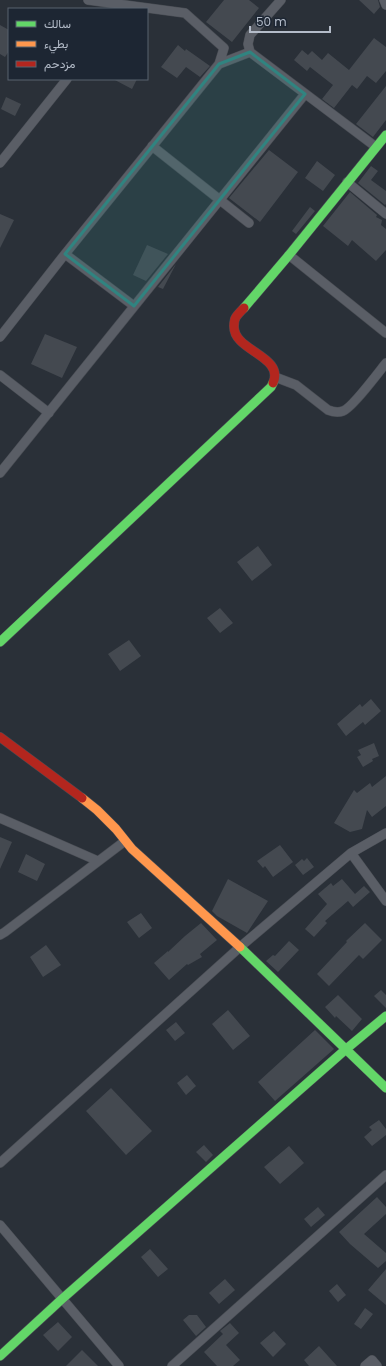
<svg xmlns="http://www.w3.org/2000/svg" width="386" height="1366" viewBox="0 0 386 1366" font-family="Poppins,Vazirmatn,sans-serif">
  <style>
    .building { fill: #444950 }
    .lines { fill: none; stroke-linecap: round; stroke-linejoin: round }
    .street-casing { stroke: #484c53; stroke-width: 10 }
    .fast-casing { stroke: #484c53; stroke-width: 10 }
    .slow-casing { stroke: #484c53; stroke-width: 10 }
    .jam-casing { stroke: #484c53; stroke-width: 10 }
    .street { stroke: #5a5e66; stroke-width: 9 }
    .fast { stroke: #63d668; stroke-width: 9 }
    .slow { stroke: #ff974d; stroke-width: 9 }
    .jam { stroke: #b3261e; stroke-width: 9 }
    .marked { fill: #308480; fill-opacity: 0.2; stroke: #308480; stroke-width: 3; stroke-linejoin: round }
  </style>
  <rect width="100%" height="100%" fill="#2a3038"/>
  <path class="building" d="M224,0h25l10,8 -27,34 -26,-20z
    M359,0h19l2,7 -6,7z
    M0,25l9,5v21l-4,6 -5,-3z
    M374,38l12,9v24l-10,12 -9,-7 -10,13 -5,-4 -18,23 -12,-9 11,-14 -23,-18 -3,4 -13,-11 8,-10 6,5 4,-4 10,9 6,-7 21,17z
    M178,45l7,6 1,-2 24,17 -10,11 -14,-10 -9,11 -16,-11z
    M113,79h24l-5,10z
    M386,86v34l-13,17 -17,-13z
    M6,97l15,7 -6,12 -14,-7z
    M269,150l29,22 -38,50 -31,-24z
    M317,161l18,14 -12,16 -18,-13z
    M371,166l7,5 -7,9 15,11v13l-1,1 -27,-22z
    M350,192l27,23 -1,2 6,3 -1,5 5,4v21l-10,11 -24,-21 -4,6 -25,-20z
    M310,207l5,4 -19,23 -4,-3z
    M0,214l14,6 -14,28z
    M147,245l21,9 -22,27 -13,-6z
    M176,264l-13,25 -5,-2z
    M45,334l32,13 -15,31 -31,-14z
    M258,546l14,19 -20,16 -15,-19z
    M220,608l13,15 -13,10 -13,-15z
    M129,640l12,16 -21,15 -12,-17z
    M371,699l10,12 -16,14 -2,-3 -17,14 -9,-12 23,-20 2,3z
    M374,743l5,13 -7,3 1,2 -10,6 -6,-10 4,-2 -3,-5z
    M386,776v30l-14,11 -5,-7 -5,19 -12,3 -16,-9 20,-33 3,3 13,-10 2,4z
    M0,837l12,5 -12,27z
    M280,845l13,17 -20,15 -8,-11 -2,2 -6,-7z
    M26,854l19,10 -8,17 -19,-9z
    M307,858l7,9 -11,8 -8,-10 7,-6 2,2z
    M228,879l40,22 -21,32 -30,-17 -5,-5z
    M342,879l13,15 9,-8 6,6 -17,15 -5,-6 -23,20 2,2 -13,14 -9,-8 22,-25 -9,-10 13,-11 2,3z
    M141,913l11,15 -13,10 -12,-16z
    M201,923l16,17 -17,14 2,3 -14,8 -1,-1 -18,16 -15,-17 14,-12v1l17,-16z
    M365,923l17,17 -19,19 -4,-4 -30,31 -12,-12 30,-32 -1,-1z
    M289,941l10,9 -21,22 -12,-11 7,-6 2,1z
    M46,945l15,20 -18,12 -13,-20z
    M381,990l5,5v13l-12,-12z
    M338,995l24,24 -10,12 -16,-15 -1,2 -10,-11z
    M228,1010l22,26 -17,14 -21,-26z
    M176,1022l9,11 -10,8 -9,-11z
    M315,1030l19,19 -59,52 -17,-19z
    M187,1075l9,11 -10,9 -9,-12z
    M111,1088l41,43 -26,24 -40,-44z
    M379,1120l7,9v6l-14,11 -8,-9 8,-7 -3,-3z
    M204,1145l9,10 -7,7 -10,-10z
    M289,1146l15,17 -24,21 -16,-17z
    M377,1197l9,10v7l-22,20 22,19v8l-8,7 -28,-24 -11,-12z
    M318,1207l7,8 -14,12 -7,-8z
    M150,1249l18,20 -10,8 -17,-20z
    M386,1269v36l-18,-15z
    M225,1279l10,11 -16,14 -10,-11z
    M337,1284l9,11 -8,7 -9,-11z
    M365,1308l8,6 -12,15 -7,-5z
    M189,1315h8l9,12 -10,9 -13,-16z
    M58,1322l14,15 -14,14 -15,-16z
    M230,1323l9,10 -13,12 14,15 -7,6h-16l-13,-14 19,-18 -3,-3z
    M274,1331l12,13 -13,13 -13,-14z
    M319,1346l18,20h-28l-5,-6z
    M82,1350l16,16h-32z"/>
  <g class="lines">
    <defs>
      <path id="street" d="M88,0l97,13 39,35 -5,16 31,-12
        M281,0l-31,35 -2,9 2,8 126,95
        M384,0l2,5
        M152,146l97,77
        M0,163l67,-84
        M347,182l39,32
        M65,254l69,52
        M289,255l97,78
        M0,337l65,-83 154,-190
        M0,375l49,38
        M275,377l21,8 32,25c5,2 10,3 15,1 9,-3 35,-38 43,-48
        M0,473c102,-126 203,-253 305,-379
        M0,818l98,43
        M351,853l35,48
        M0,935l5,-3 120,-91
        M0,1163l240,-216 111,-94 35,-20
        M0,1225l119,141
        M172,1366l214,-191
        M365,1366l7,-6 5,6"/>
      <path id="fast" d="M244,308l45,-53 97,-120
        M0,642l271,-255 2,-4
        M240,947l146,141
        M0,1356l62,-57 283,-249 41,-34"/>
      <path id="slow" d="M82,798l15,12 19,19 16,20 108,98"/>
      <path id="jam" d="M244,308c-3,3 -6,6 -8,9 -2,3 -2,6 -2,9 -1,25 51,30 39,57
        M0,737l82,61"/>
    </defs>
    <use href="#street" class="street-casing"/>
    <use href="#fast" class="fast-casing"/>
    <use href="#slow" class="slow-casing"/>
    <use href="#jam" class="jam-casing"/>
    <use href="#street" class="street"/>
    <use href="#fast" class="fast"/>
    <use href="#slow" class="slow"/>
    <use href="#jam" class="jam"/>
  </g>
  <path class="marked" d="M250,52l55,42 -171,212 -69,-52 154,-190z"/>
  <rect x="8" y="8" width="140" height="72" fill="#1d2633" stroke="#59626f"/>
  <rect x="16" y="21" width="20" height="6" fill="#63d668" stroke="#59626f"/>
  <text x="44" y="28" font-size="12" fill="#b4bcc9">سالك</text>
  <rect x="16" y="41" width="20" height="6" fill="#ff974d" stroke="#59626f"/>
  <text x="44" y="48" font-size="12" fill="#b4bcc9">بطيء</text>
  <rect x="16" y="61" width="20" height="6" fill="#b3261e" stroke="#59626f"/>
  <text x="44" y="68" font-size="12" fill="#b4bcc9">مزدحم</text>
  <path d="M250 26v6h80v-6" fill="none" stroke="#b4bcc9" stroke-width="2"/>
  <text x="256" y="26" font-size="12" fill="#b4bcc9" stroke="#1d2633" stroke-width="3" paint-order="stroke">50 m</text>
</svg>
